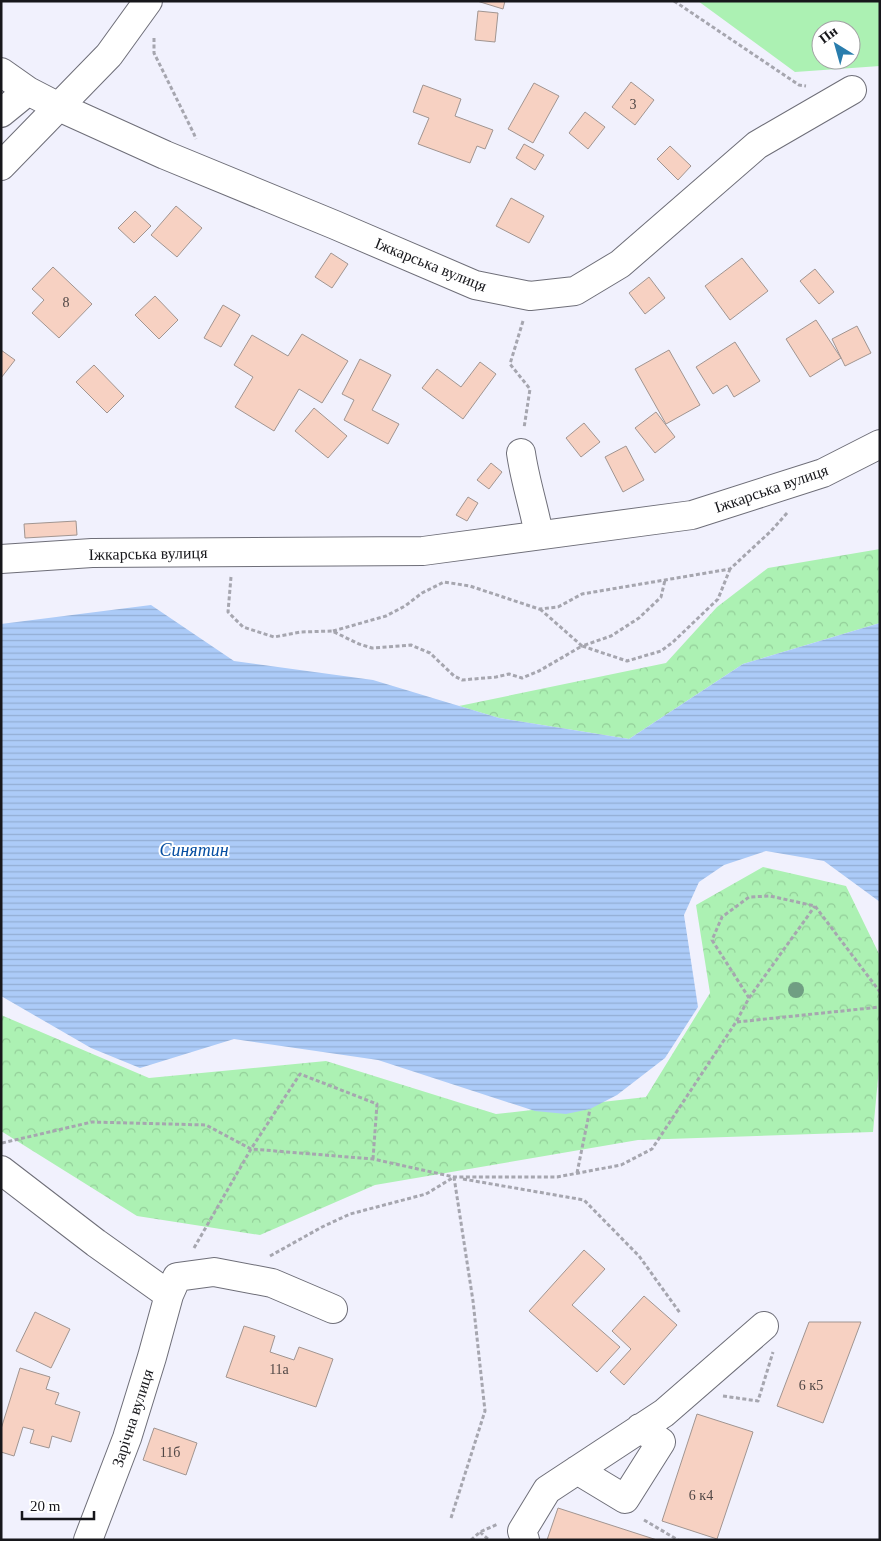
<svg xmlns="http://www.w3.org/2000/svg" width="881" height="1541" viewBox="0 0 881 1541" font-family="'Times New Roman',serif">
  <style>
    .green { fill: #acf1b3; fill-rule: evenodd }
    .forest { fill: url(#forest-crowns) }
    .water { fill: url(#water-rules) }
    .building { fill: #f7d1c2; stroke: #a19591 }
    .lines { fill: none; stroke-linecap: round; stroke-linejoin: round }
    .minor-casing { stroke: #6e6e78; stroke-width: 30 }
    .path { stroke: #a6a6af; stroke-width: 3; stroke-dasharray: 4 2.5; stroke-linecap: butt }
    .minor { stroke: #fff; stroke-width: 28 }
    .tree { fill: #709e83 }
    .labels { text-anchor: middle; stroke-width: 4; stroke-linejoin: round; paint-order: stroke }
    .number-label { font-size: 14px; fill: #4f4645 }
    .street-label { font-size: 16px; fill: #17171b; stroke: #fff }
    .water-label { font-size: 18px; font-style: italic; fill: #074fa2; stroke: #fff }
  </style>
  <defs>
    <pattern id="forest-crowns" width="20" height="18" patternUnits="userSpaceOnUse" patternTransform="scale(1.25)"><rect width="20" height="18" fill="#acf1b3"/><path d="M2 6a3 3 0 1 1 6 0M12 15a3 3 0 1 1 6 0" fill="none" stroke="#93ce99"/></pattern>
    <pattern id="water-rules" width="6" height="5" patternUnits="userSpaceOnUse" patternTransform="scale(1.25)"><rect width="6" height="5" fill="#accbf8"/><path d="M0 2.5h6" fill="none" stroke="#93aed4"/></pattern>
  </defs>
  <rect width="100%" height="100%" fill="#f1f1fd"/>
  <path class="green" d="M698,1h182v65l-85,6zM821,30h30v30h-30z"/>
  <path class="forest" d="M880,549v74l-137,41 -114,75 -130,-21 -40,-12 207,-43 51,-56 51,-39z
    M763,867l83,19 34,70v101l-7,75 -235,8 -263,45 -115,50 -123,-19 -136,-85v-116l148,63 177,-17 170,53 150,-17 64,-104 -14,-88z"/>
  <path class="water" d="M151,605l83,56 139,19 126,38 130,21 114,-75 137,-41v279l-56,-41 -58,-10 -42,14 -25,17 -15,33 14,92 -33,51 -48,37 -27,14 -24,5 -31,-3 -157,-51 -144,-21 -94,29 -49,-20 -90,-52v-372z"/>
  <path class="building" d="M477,1h28l-2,8z
    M478,11l20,2 -3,29 -20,-2z
    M631,82l23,18 -19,25 -23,-18z
    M534,83l25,13 -26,47 -25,-14z
    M423,85l38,14 -6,17 38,14 -8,19 -8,-3 -7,17 -52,-19 11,-26 -16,-6z
    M585,112l20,15 -17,22 -19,-16z
    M524,144l20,11 -9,15 -19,-12z
    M670,146l21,20 -13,14 -21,-21z
    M511,198l33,18 -15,27 -33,-17z
    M176,206l26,22 -25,29 -26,-22z
    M135,211l16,15 -17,17 -16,-15z
    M331,253l17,11 -16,24 -17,-11z
    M742,258l26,33 -38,29 -25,-34z
    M53,267l39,37 -33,34 -27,-25 12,-13 -12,-11z
    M815,269l19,23 -15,12 -19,-23z
    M649,277l16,21 -20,16 -16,-21z
    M155,296l23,24 -19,19 -24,-24z
    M223,305l17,10 -19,32 -17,-9z
    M816,320l25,38 -31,19 -24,-38z
    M857,326l14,27 -26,13 -13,-27z
    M302,334l46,27 -26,42 -23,-14 -25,42 -39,-24 18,-30 -19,-12 18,-30 36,21z
    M735,342l25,39 -26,16 -7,-12 -14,9 -17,-27z
    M1,350l14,10 -14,18z
    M669,350l31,55 -34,19 -31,-55z
    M360,359l31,16 -19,35 27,14 -11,20 -44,-24 10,-20 -12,-6z
    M480,362l16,12 -33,45 -41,-31 15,-19 24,18z
    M94,365l30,31 -17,17 -31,-31z
    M314,408l33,28 -19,22 -33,-27z
    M656,412l19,25 -20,16 -20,-25z
    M584,423l16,19 -19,15 -15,-19z
    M626,446l18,34 -21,12 -18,-35z
    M491,463l11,9 -13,17 -12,-9z
    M468,497l10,6 -11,18 -11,-6z
    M76,521l1,14 -52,3 -1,-14z
    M584,1250l21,19 -33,36 48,42 -23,25 -68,-61z
    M644,1296l33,29 -53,60 -14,-13 21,-23 -19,-18z
    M35,1312l35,17 -19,39 -35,-17z
    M809,1322h52l-38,101 -46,-17z
    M244,1326l31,10 -5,16 24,8 5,-13 34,12 -17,48 -90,-30z
    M20,1368l30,9 -4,12 13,4 -4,11 25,8 -9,30 -19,-6 -3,12 -19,-5 4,-13 -11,-3 -9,29 -13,-4v-23z
    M697,1414l56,18 -36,107 -55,-18z
    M154,1428l43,15 -11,32 -43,-15z
    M558,1508l99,32h-110z"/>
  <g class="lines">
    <defs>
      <path id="minor" d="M1,72l27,19
        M1,113l27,-22 31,16 106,48 170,70 140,60 55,11 45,-5 45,-27 137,-119 95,-55
        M1,166l108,-111 39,-54
        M521,453c4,28 13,54 18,82
        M1,559l91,-6 331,-2 269,-36 131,-42 57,-29
        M1,1170l95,73 73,52 -17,62 -25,81 -39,102
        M169,1295l8,-18 37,-5 58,11 61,26
        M577,1470l48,29 36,-57 -21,-14
        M525,1540l-3,-9 25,-41 117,-77 100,-87"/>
    </defs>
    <use href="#minor" class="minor-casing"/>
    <path class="path" d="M674,1l125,84 7,1
      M154,38v15l40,81 2,5
      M523,321l-13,43 20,25 -6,39
      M231,577l-3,35 15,15 31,10 27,-5 31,-1 27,13 13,4 39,-3 19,8 24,23 8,4 34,-3 13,-3 13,4 17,-7 43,-25 45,15 34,-10 12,-9 45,-43 12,-30
      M540,609l42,37 29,-10 28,-18 22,-21 4,-17
      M333,631l53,-15 19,-10 17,-13 22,-11 26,4 69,23 19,-2 24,-13 148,-25 41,-38 17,-19
      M749,998l66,-92
      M737,1022l143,-15
      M2,1143l90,-21 114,3 45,24 49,-75 77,30 -4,55
      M577,1173l13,-64
      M463,1179l121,21 55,56 41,57
      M194,1248l57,-99 122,10 81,18h103l64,-12 31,-16 84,-127 13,-24 -37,-58 10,-23 27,-20 21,-1 45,10 65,86
      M270,1256l52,-29 28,-13 76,-20 28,-17
      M723,1396l35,5 15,-49
      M451,1518l34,-107 -12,-110 -19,-124
      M644,1520l34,20
      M480,1532l9,8
      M471,1540l9,-8 18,-8"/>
    <use href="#minor" class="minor"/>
  </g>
  <circle class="tree" cx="796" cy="990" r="8"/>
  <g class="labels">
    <g class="number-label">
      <text x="633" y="109">3</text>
      <text x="66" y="307">8</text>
      <text x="279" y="1374">11а</text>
      <text x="811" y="1390">6 к5</text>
      <text x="170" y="1457">11б</text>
      <text x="701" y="1500">6 к4</text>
    </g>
    <g class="street-label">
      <text transform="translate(431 264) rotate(22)" y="6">Іжкарська вулиця</text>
      <text transform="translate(771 488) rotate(-19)" y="6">Іжкарська вулиця</text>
      <text transform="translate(148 553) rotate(-1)" y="6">Іжкарська вулиця</text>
      <text transform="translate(132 1418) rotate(-72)" y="6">Зарічна вулиця</text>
    </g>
    <g class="water-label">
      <text x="194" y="856">Синятин</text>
    </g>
  </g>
  <rect width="881" height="1541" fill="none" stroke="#17171b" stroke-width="5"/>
  <g transform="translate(836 45) rotate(323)"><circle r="24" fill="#ffffff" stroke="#a2a2a4"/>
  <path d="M0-4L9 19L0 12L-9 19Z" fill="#297dad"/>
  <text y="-8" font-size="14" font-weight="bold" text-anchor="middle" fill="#17171b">Пн</text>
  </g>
  <path d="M22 1511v8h72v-8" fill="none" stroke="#17171b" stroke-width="2.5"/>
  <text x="30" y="1511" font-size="15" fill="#17171b" stroke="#ffffff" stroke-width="4" paint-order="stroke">20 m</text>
</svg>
